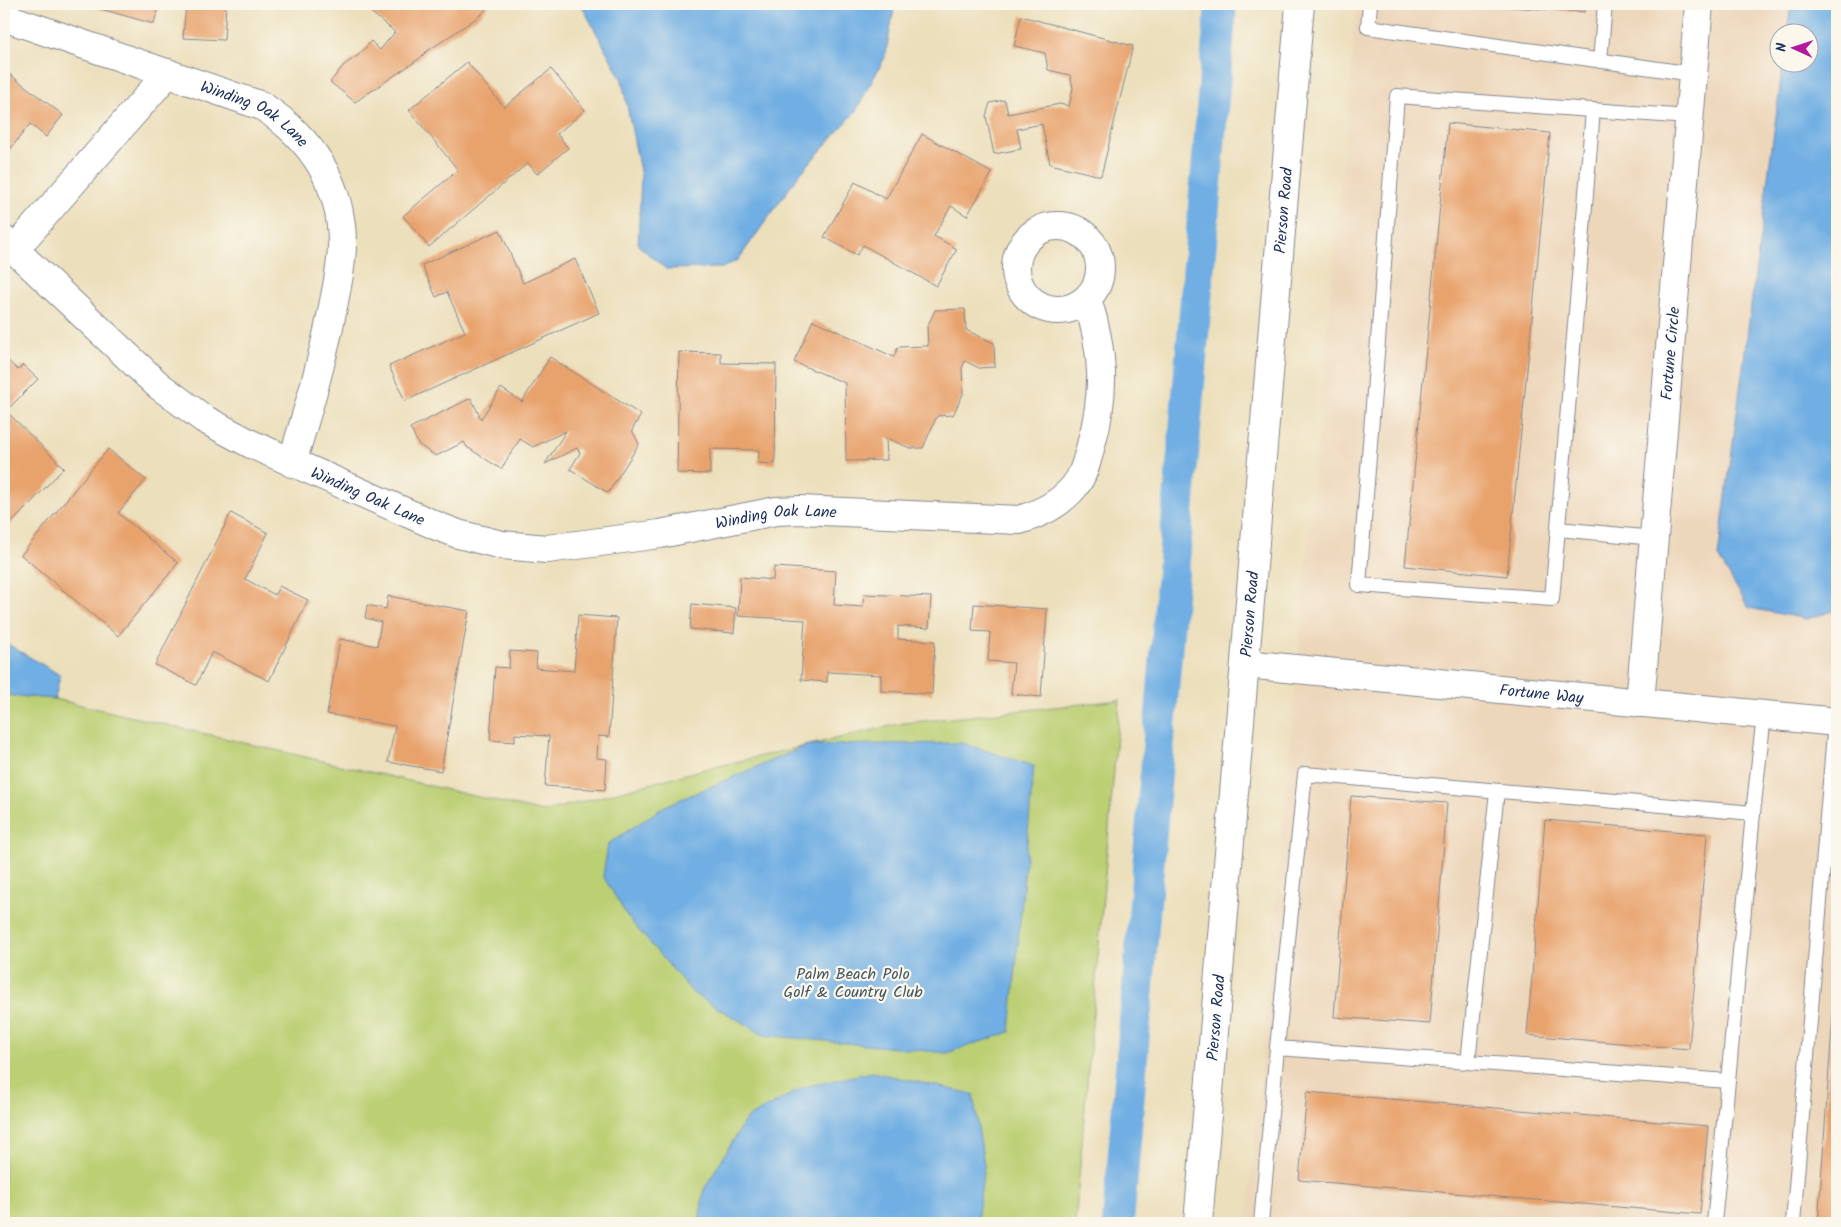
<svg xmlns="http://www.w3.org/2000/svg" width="1841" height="1227" viewBox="0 0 1841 1227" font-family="Kalam,sans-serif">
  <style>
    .built { fill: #edd7bb; fill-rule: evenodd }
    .green { fill: #bbcf73; stroke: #6b7f68 }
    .water { fill: #70aee3; stroke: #466ea0 }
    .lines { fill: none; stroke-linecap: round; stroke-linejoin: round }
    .canal { stroke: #70aee3; stroke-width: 32 }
    .building { fill: #e8a36d }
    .service-casing { stroke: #84878d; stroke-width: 16 }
    .minor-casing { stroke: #84878d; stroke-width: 30 }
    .tertiary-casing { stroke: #84878d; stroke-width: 30 }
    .service { stroke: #fff; stroke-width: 14 }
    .minor { stroke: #fff; stroke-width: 28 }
    .tertiary { stroke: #fff; stroke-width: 28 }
    .labels { text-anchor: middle; stroke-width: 4.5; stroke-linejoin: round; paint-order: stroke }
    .street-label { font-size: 16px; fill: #1b2f5e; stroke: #fbf7ec }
    .park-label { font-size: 16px; fill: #435763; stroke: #fbf7ec }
  </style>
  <rect width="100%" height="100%" fill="#fbf7ec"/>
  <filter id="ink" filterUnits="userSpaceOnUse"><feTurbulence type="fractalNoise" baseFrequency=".02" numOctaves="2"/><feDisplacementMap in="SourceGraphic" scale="10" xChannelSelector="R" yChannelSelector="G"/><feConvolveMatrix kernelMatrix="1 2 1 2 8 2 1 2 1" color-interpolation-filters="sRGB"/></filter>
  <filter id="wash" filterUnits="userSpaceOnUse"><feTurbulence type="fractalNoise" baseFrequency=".0096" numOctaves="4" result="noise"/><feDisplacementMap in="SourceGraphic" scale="20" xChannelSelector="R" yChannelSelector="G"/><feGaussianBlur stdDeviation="1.12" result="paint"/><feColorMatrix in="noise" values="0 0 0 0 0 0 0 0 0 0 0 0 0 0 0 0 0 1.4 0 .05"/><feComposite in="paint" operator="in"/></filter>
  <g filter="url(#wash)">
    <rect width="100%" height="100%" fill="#ecdfbc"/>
    <path class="built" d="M1357,4h480v1219h-590zM1778,32h30v30h-30z"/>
    <path class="green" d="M4,695l51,4 488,113 158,-42 203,-47 216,-23 -45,523h-1071z"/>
    <path class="water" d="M581,4h314l-10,53 -29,54 -58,65 -60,84 -16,8 -56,1 -28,-24 3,-69 -19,-96z
      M1791,4h46v606l-30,9 -58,-11 -31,-51 65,-494 25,-1v-30h-21z
      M4,642l56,33 -5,24 -51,-4z
      M962,743l72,23 -24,266 -63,21 -183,-18 -70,-41 -65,-75 -26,-43 5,-32 57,-38 143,-61z
      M872,1072l101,22 11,71 -7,58h-278l5,-34 42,-70 58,-32z"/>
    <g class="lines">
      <path class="canal" d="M1118,1223l103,-1219"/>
    </g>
    <g id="blocks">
      <path class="building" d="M83,4h76l-5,20z
        M186,4h40l-2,36 -41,-2z
        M361,4h129l-9,11 -55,37 -7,7 -64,43 -25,-20 14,-17 16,-11 11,-13 9,9 15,-18z
        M1481,4h104v8l-104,-7z
        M1021,16l112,30 -32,130 -51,-12 -8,-40 -25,5 4,20 -27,5 -8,-38 4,-13 15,-3 3,14 52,-10 9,2 4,-18 -3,-13 -22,-5 -3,-17 -31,-7z
        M467,62l37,45 47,-38 34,41 -28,24 11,14 -31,26 -9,-11 -99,84 -26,-31 55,-46 -49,-60z
        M4,70l59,45 -17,22 -16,-13 -22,28 -4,-3z
        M1448,123l102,10 -43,443 -102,-10z
        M922,134l70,39 -25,43 -16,-10 -17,30 23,13 -21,37 -73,-41 -6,10 -33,-18 31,-55 31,17z
        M500,230l23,53 52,-24 24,54 -194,88 -16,-35 76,-34 -18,-40 -11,5 -14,-32z
        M965,309l1,21 28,13 1,24 -16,1 -14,-7 -3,7 1,26 -10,21 -16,1 -14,32h-13l-24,-10 1,22 -41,1 -1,-78 -51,-21 19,-42 81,37 4,-10 30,-1 -1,-19 8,-17z
        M679,352l42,1v10l55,1 -1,100 -17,-1 1,-13 -49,-1v25l-33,-1z
        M4,357l14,13 5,-5 15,14 -32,32 58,57 -60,63z
        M550,357l91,58 -9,15 7,14 -31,49 -38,-24 10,-16 -3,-5 -32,16 21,-33 -33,16 -13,-8 -19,30 -34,-22 -3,-5 -28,14 -17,-11 -9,-17 61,-30 10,21 20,-31 21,14z
        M108,449l38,31 -28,33 60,50 -60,73 -97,-81z
        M231,513l37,20 -23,46 30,16 4,-9 29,14 -39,81 -57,-29 -16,33 -41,-20z
        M774,567l62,4 -2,34 29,2 1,-13 67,3 -2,31 -31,-2v13l37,2 -3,53 -51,-3v-16l-54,-3v10l-26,-2 4,-60 -67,-4 2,-39 33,3z
        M388,596l81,15 -28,160 -53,-9 7,-36 -68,-12 13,-75 37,7 4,-24 -16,-4 2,-13 19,4z
        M692,604l44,4 -2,25 -44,-4z
        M974,604l73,5 -6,88 -30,-3 3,-31 -26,-2 2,-29 -18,-1z
        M578,615l39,3 -8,119 -11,-1 -1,22 10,1 -2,31 -60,-4 4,-50 -34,-2v8l-25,-2 5,-73 14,1 1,-17 27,2 -1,15 38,3z
        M1351,796l96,7 -17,221 -96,-7z
        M1545,820l162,14 -18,215 -162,-14z
        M1836,972h1v251h-19z
        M1307,1092l401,34 -8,88 -401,-34z"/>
    </g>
  </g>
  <g filter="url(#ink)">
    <use href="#blocks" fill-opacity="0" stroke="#84878d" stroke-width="1"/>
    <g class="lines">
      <defs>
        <path id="service" d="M1370,4l-2,23 325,47
          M1600,61l5,-57
          M1593,110l-41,489 -193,-14 38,-489 292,21
          M1558,529l96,9
          M1277,1048l28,-274 448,39 11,-98
          M1468,1062l29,-271
          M1728,1081l25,-268
          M1261,1223l16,-175 451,33 -14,142
          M1793,1223l42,-501"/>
        <g id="minor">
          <path id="s1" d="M4,17l258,89c49,32 80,78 80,138 0,23 -6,46 -10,68 -10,51 -25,101 -40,151"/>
          <circle cx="1058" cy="268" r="42"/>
          <path id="s2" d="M4,240l154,145 46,34 47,25 186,82 21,8 44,11 45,4 113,-15 116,-23 24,-1 219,10c21,-6 40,-15 55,-33 10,-12 13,-27 17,-42 15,-53 13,-94 -4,-146"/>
          <path d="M14,250l154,-177"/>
          <path id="s3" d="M1245,664l592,58"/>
          <path id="s4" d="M1640,703l59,-699"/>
        </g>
        <g id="tertiary">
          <path id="s5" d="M1198,1223l102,-1219"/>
        </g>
      </defs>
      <use href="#service" class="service-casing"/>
      <use href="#minor" class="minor-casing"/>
      <use href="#tertiary" class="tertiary-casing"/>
      <use href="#service" class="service"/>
      <use href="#minor" class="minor"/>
      <use href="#tertiary" class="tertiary"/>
    </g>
  </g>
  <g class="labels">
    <g class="street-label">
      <text dy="6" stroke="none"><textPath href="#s1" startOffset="270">Winding Oak Lane</textPath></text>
      <text dy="6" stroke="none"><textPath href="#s5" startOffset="1016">Pierson Road</textPath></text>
      <text dy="6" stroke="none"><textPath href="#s4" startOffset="351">Fortune Circle</textPath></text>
      <text dy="6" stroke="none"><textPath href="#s2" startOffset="450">Winding Oak Lane</textPath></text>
      <text dy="6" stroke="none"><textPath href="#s2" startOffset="870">Winding Oak Lane</textPath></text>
      <text dy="6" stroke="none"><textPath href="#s5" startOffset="611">Pierson Road</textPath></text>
      <text dy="6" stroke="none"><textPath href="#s3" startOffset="298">Fortune Way</textPath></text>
      <text dy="6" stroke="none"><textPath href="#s5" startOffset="206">Pierson Road</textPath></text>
    </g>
    <g class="park-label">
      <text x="853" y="979">Palm Beach Polo<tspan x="853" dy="18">Golf &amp; Country Club</tspan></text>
    </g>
  </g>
  <rect width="1841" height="1227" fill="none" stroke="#fbf7ec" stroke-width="20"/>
  <g transform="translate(1794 48) rotate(273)"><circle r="24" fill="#fbf7ec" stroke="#a1a7b3"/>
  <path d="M0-4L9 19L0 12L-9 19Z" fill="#b5179e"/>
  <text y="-8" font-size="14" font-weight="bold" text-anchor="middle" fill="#1b2f5e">N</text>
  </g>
</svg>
